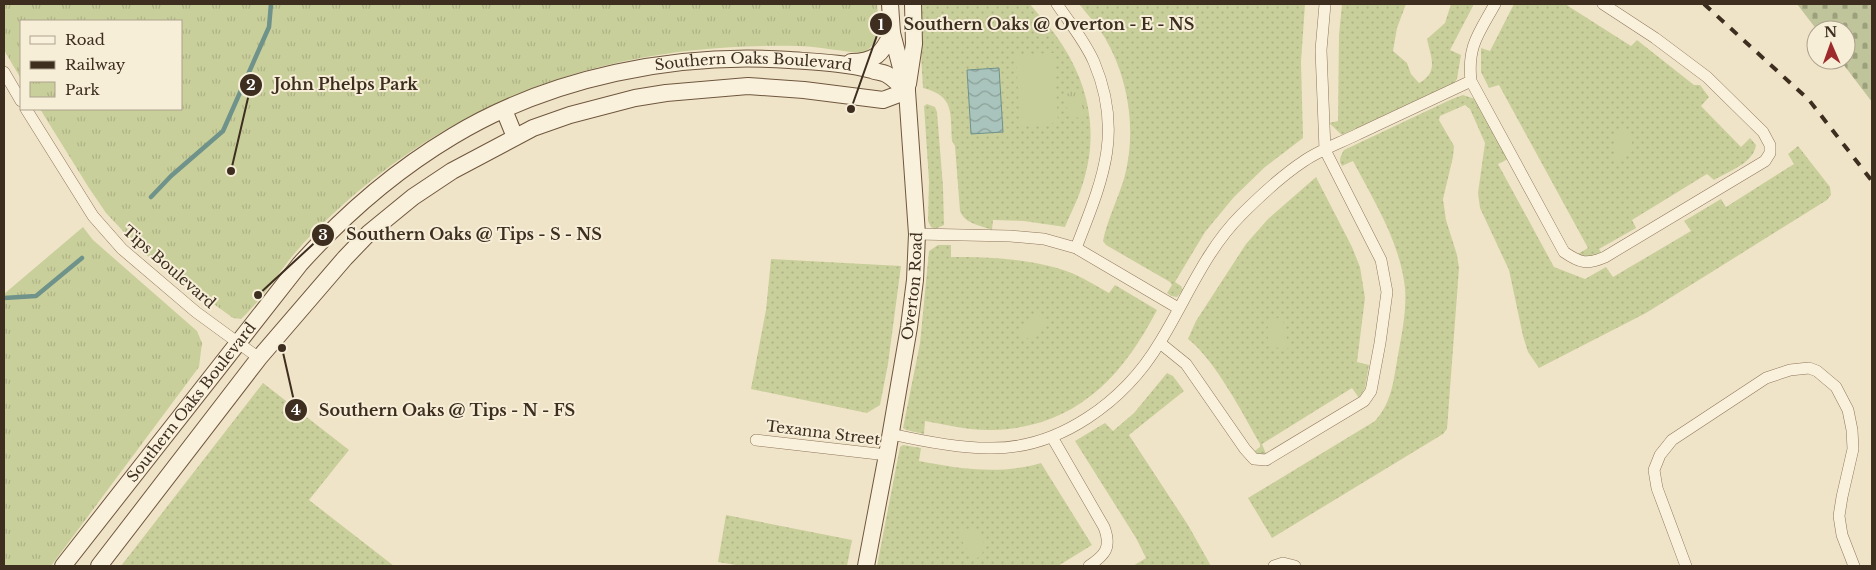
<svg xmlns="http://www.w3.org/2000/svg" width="1876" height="570" viewBox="0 0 1876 570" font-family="'Libre Baskerville',serif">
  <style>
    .grass { fill: url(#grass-dots) }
    .cemetery { fill: url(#cemetery-stones) }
    .park { fill: url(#park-tufts) }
    .pitch { fill: #c9cf9b }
    .water { fill: url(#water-waves); stroke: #6f938a }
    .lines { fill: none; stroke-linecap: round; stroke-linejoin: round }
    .stream { stroke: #6f938a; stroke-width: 4.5 }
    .street-casing { stroke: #8d765c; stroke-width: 12 }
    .secondary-casing { stroke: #6f573f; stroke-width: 18 }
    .street { stroke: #faf1dc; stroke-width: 11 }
    .secondary { stroke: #faf1dc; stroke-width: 16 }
    .rail { stroke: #3d2e20; stroke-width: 4; stroke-dasharray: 9 9; stroke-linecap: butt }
    .labels { text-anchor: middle; stroke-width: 4; stroke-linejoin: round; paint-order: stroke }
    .street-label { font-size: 15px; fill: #3d2e20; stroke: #f7eed8 }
    .leader { fill: none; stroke: #3d2e20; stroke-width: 2 }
    .callout-dot { fill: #3d2e20; stroke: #f7eed8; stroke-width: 2 }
    .mark-label { font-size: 15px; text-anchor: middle; font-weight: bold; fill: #fff }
    .callout-label { font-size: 16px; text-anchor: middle; font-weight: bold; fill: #3d2e20; stroke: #f7eed8; stroke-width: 4; stroke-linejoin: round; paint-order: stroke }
  </style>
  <defs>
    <pattern id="grass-dots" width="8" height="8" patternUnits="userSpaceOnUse" patternTransform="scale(1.25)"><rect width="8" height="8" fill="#c9cf9b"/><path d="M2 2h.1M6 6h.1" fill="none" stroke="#aeb285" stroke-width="1.8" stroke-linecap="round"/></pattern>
    <pattern id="cemetery-stones" width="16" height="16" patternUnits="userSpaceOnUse" patternTransform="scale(1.25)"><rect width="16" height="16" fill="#bfc49a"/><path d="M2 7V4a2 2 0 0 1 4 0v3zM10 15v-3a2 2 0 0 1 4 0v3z" fill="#9ca07d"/></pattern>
    <pattern id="park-tufts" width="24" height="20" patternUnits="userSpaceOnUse" patternTransform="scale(1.25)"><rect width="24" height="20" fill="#c9cf9b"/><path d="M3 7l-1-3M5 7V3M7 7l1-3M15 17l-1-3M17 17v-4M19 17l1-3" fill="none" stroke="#aeb285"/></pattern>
    <pattern id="water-waves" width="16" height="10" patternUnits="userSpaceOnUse" patternTransform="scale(1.25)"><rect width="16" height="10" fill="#a9c4bc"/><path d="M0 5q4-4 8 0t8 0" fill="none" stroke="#8ba098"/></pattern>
  </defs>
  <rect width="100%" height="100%" fill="#f0e4c8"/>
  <path class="grass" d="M918,4h112c11,14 24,27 33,42 28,44 36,92 18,143 -4,13 -11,25 -16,38l-41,-6 -31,-1 -1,10c-12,-5 -27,-6 -32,-19l-5,-65 -3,-5c-2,-28 3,-45 -29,-53z
    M1079,4h226l-4,58 2,76 -38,29 -31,30 -29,35 -30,50 6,4 2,4 -6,7 -6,-1 -4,-3 5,-8 -2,-3 -64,-37 -3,-4c4,-20 15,-43 21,-62 13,-47 5,-100 -19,-141 -8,-13 -17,-23 -26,-34z
    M1342,4h64l-9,24 -4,23 14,12 4,11 8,9c20,-11 12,-25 8,-44l18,-16 6,-19h23l-24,46 11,5 -4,24 -3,4 -112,52 -13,-12 9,-2 1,-86z
    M1514,4h51l66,42 6,-6 57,45h6l9,12 -8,9 40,41 9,-9 6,7c-2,18 -29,27 -42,35l-7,-6 -75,46 4,8 -37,21 4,6 -8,3 -19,-3 12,-7 -89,-163 -10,3 -8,-16v-24l9,3z
    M1463,95l12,4 33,60 -10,5 56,103 31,12 21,-12 7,10 78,-46 -7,-10 37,-22 5,8 68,-43 -6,-10 10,-8 32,41 1,8 -4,5 -181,113 -107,55 -11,-16 -5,-16 -14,-66 -29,-62 -2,-15 7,-50 -15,-34 -5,-4 -25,11 -1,4 15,26 -1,11 -10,42 3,21 11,35 2,13 -12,161 -4,5 -171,104 -24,-40 127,-77c16,-18 18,-37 22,-60 4,-24 10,-49 8,-73 -5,-46 -31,-87 -52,-127l-11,5c-4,-6 -1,-11 2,-16l108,-51z
    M927,104l8,3 2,5 6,75 1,38 -9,4 -4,-2 -3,-6 1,-40 -5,-75z
    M1316,177l36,70 8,20 5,31 -8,64 12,3 -4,23 -6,10 -7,-10 -90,56 4,10 -1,2 -13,-3 8,-6v-3c-17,-30 -45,-84 -72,-105l8,-18 50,-77 22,-25z
    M938,245h13v12c35,0 72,1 106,11 19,5 36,16 52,25l6,-8 42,25c-35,68 -82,117 -163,120 -23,1 -46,-5 -69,-9l-1,13 -18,-4 -3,-2 17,-85 9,-92z
    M771,259l130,7 -13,98 -8,41 -13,8 -116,-24 15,-79z
    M1167,373l6,3 11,15 -55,44 59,90 23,41h-78l13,-8 -10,-20 -61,-97 30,-18 8,8 21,-18z
    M263,383l86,67 -40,50 85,66h-273z
    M903,445l18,3 -2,13c41,8 81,14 122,2l51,82 -34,21h-181l23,-119z
    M726,515l126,25 -5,26h-105l-24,-4z"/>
  <path class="cemetery" d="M1797,4h75v98l-32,-42h6v-30h-29z"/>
  <path class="park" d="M4,4h873c2,21 6,35 -13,49 -23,-1 -45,-7 -68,-7 -167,-3 -312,39 -441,148 -18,16 -38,34 -54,52 -21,23 -37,52 -60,73l-8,-1 -88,-64 -23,-24 -16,-17 -17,-25 -49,-79h141v-88h-160v58l-17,-29z
    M1074,90l8,2 3,20 -6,6c-11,-2 -15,-14 -12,-24z
    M83,227l10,13 104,91 5,12 -3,24 -148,199h-47v-272z"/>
  <path class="pitch" d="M1054,53l4,70 -38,2 -4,-70z
    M1618,130h6l8,9v12l-9,9h-4l-3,-2 -2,-26z
    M1037,309c8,6 9,13 6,21l-9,8c-7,1 -12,0 -17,-5z
    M1282,317l7,31c-24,6 -31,-28 -7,-31z
    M969,529l10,5 6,11 -3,9 -7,6 -18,-26 4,-3z"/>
  <path class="water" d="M999,68l4,64 -32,2 -4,-64z"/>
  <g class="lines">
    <path class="stream" d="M151,197l20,-21 52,-45 46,-104 2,-23
      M4,298l32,-2 46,-38"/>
    <defs>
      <path id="street" d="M1057,4c12,18 28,37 37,58 30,71 8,119 -18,186
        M1495,4c-16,29 -28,42 -24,77l93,171c16,11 23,13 41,5l160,-96 5,-8v-8l-7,-13 -56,-55 -52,-39 -52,-34
        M4,72l17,29
        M26,109l67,107 29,33 74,63 63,46
        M917,234l93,2 34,3 32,9 102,60
        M1160,343l26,21 59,85 9,10 12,1 98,-59 7,-10 9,-48 7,-51 -6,-32 -56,-110 -4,-100 4,-46
        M891,434c31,7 65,14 97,14 71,2 137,-47 172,-106 26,-42 45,-91 81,-127 19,-19 40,-39 63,-54 16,-11 36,-18 54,-27 38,-18 75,-35 113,-53
        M1052,437l52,90c8,21 1,28 -15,39
        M756,440l131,15
        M1274,566l9,-3 12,3
        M1686,566l-29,-78 -3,-18 6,-15 12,-15 94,-62 24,-8 19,-2 8,3 19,16 12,23 4,20 1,19 -11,48 -3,19 3,19 12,31"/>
      <g id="secondary">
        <path d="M851,62c24,0 31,-8 41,-29"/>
        <path d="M908,84l6,-40 -1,-40"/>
        <path d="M504,110l11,27"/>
        <path id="s1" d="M63,566l237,-302c44,-49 96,-94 153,-128 98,-59 223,-84 337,-76 27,2 55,3 82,10 4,2 10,2 14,4 8,4 14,12 21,17"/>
        <path d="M99,566l160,-208 86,-100 24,-25 44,-36 39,-26 81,-43 37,-13 65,-17 31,-5 82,-7 56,4 79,10 24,-9"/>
        <path id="s2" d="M866,566l21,-111 22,-128 6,-47 2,-46 -10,-143 -15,-58 -2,-29"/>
      </g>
    </defs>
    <use href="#street" class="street-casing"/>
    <use href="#secondary" class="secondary-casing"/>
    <use href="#street" class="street"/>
    <use href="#secondary" class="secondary"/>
    <path class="rail" d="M1704,4l105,96 63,81"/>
  </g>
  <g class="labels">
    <g class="street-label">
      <text dy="5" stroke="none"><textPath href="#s1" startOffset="898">Southern Oaks Boulevard</textPath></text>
      <text transform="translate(169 267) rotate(41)" y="5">Tips Boulevard</text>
      <text dy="5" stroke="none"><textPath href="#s2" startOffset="284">Overton Road</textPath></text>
      <text dy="5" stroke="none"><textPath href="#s1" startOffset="208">Southern Oaks Boulevard</textPath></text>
      <text transform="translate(823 433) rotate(7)" y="5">Texanna Street</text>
    </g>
  </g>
  <path class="leader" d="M851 109L881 24M231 171L251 85M258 295L323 235M282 348L296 410"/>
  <g class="callout-dot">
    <circle cx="851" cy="109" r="5"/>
    <circle cx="231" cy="171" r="5"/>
    <circle cx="258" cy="295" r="5"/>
    <circle cx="282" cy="348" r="5"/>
    <circle cx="881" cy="24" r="12"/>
    <circle cx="251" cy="85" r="12"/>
    <circle cx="323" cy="235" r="12"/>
    <circle cx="296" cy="410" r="12"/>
  </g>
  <g class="mark-label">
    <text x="881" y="30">1</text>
    <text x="251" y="90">2</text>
    <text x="323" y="240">3</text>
    <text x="296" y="415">4</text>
  </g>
  <g class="callout-label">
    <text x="1049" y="30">Southern Oaks @ Overton - E - NS</text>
    <text x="346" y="90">John Phelps Park</text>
    <text x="474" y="240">Southern Oaks @ Tips - S - NS</text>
    <text x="447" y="416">Southern Oaks @ Tips - N - FS</text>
  </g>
  <rect width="1876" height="570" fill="none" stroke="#3d2e20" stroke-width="10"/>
  <rect x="20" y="20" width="162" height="90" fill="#f7eed8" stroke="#ada18e"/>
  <rect x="30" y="36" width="25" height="8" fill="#faf1dc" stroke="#ada18e"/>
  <text x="65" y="45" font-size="15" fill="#3d2e20">Road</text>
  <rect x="30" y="61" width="25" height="8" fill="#3d2e20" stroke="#ada18e"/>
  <text x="65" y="70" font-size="15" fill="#3d2e20">Railway</text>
  <rect x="30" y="82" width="25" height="15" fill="url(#park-tufts)" stroke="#ada18e"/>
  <text x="65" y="95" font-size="15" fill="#3d2e20">Park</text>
  <g transform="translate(1831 45) rotate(358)"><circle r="24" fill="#f7eed8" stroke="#ada18e"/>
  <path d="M0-4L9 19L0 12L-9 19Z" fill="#9e2a2b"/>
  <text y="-8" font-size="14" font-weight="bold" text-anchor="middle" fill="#3d2e20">N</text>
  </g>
</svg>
